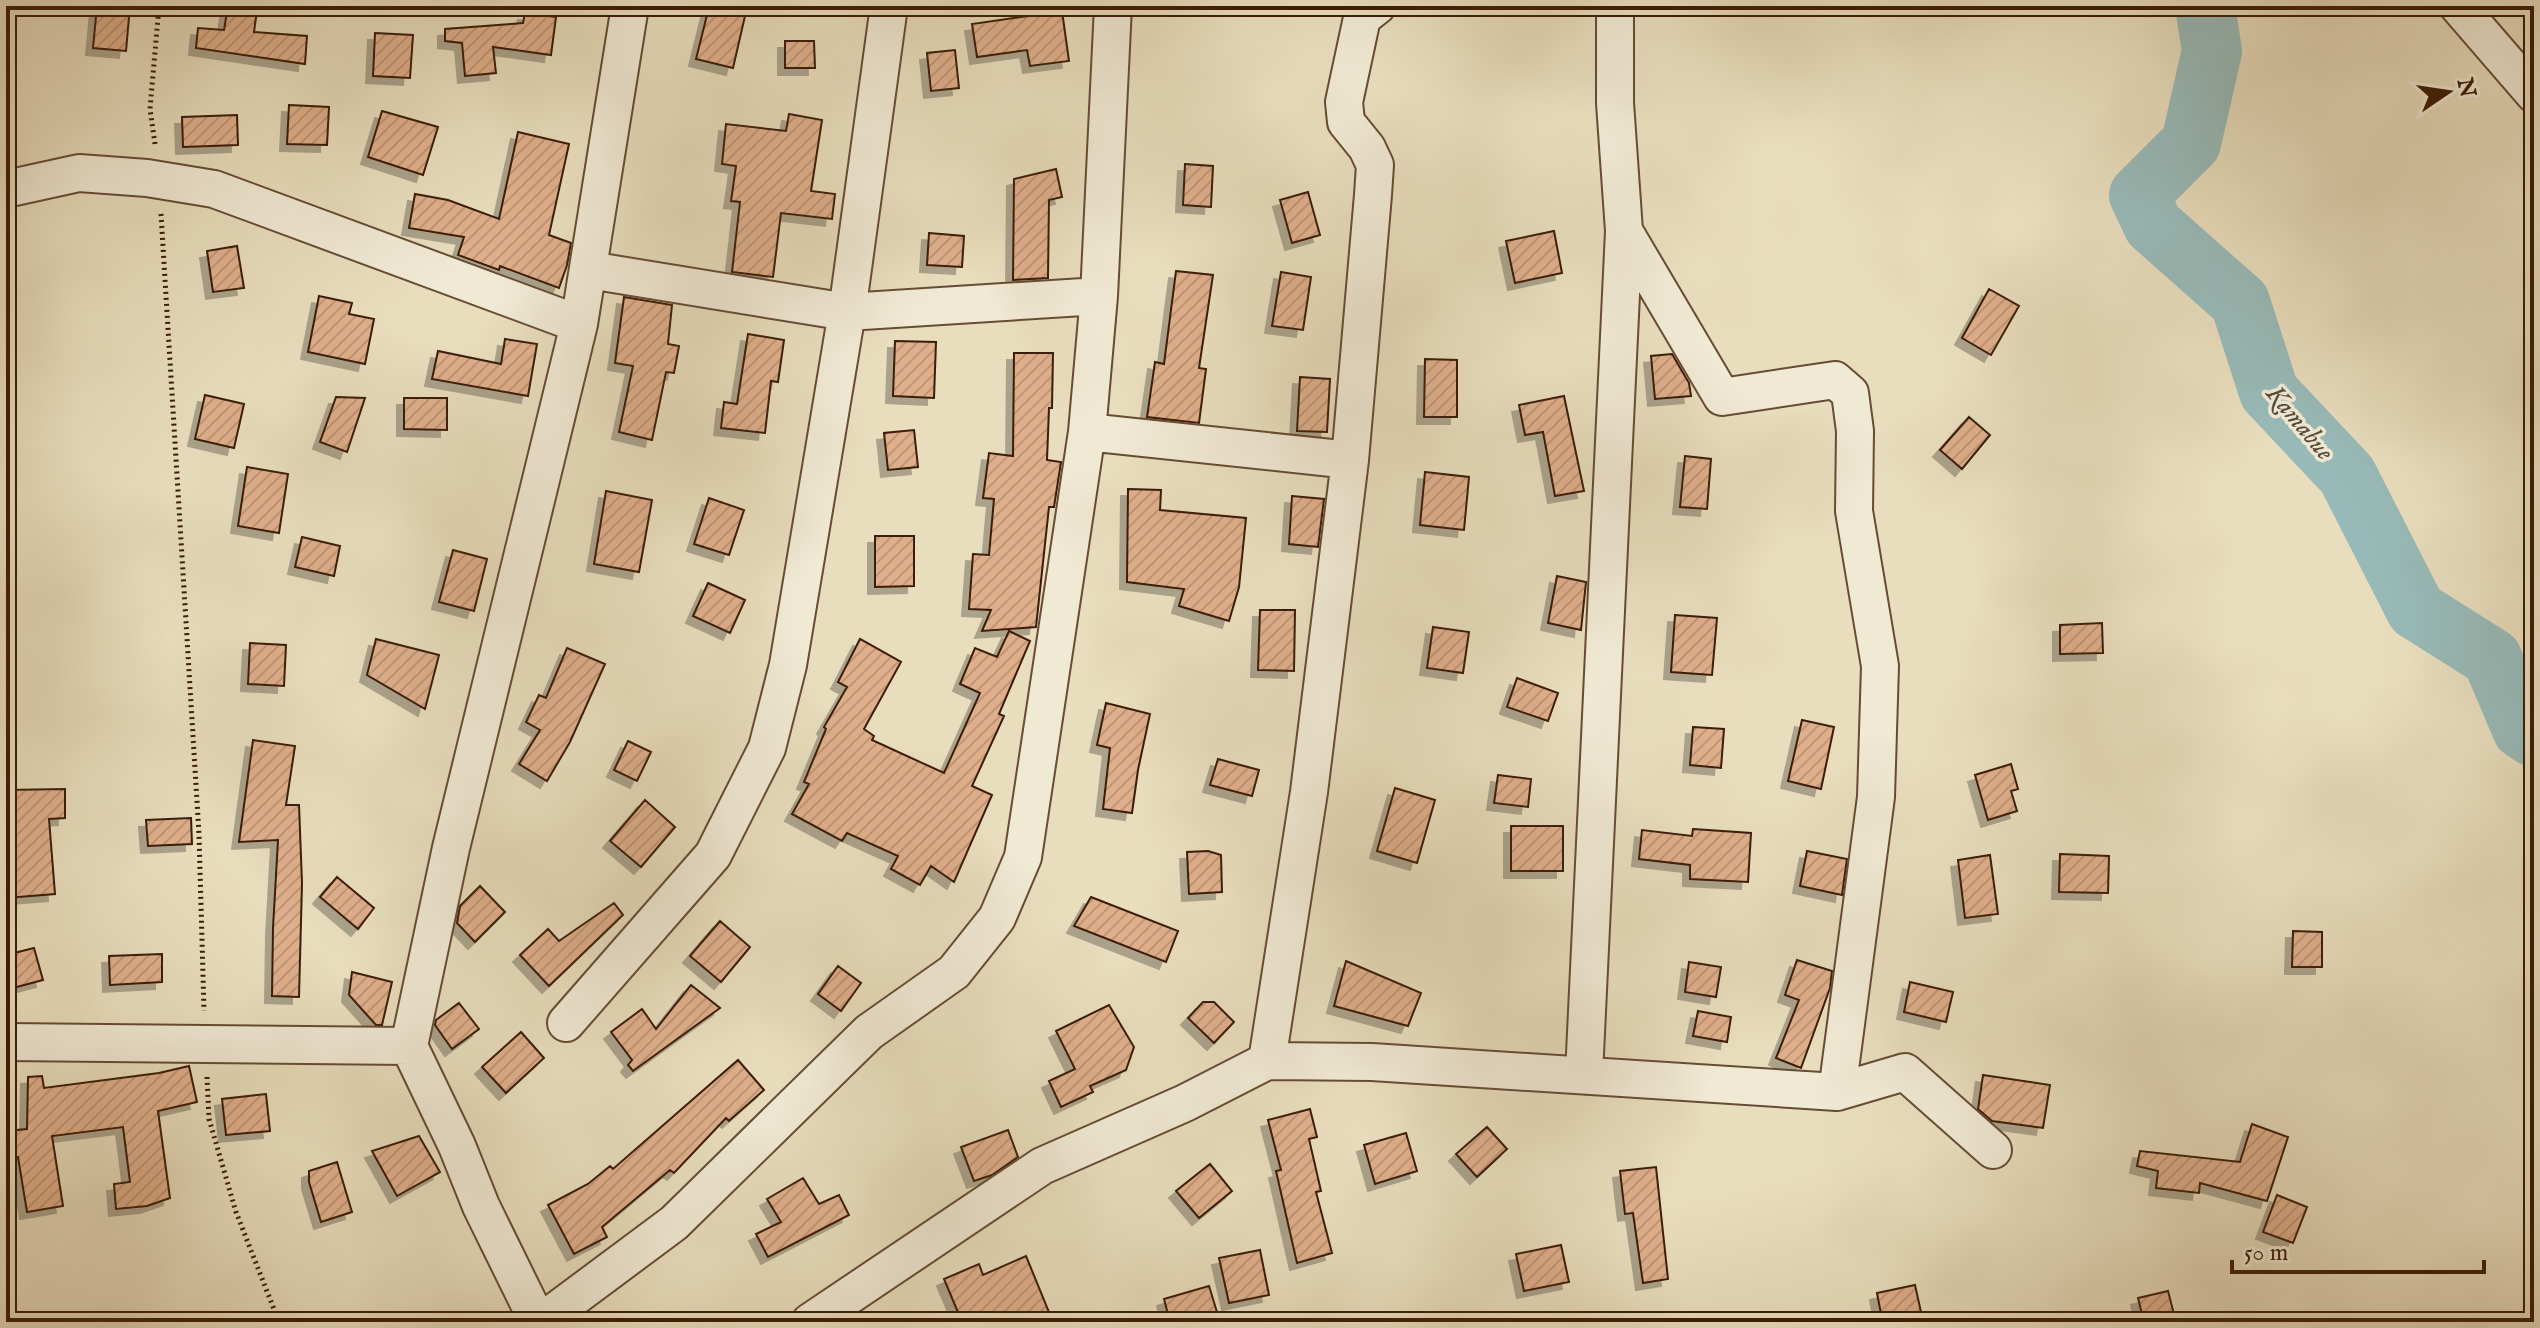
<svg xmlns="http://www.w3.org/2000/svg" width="2540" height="1328" viewBox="0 0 2540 1328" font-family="'IM FELL English',serif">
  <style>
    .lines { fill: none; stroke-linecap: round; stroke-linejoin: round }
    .river { stroke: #98bab8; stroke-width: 60 }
    .building { fill: url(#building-hatch); stroke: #3b1c07; stroke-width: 2; filter: url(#shadow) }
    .street-casing { stroke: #664c34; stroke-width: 40 }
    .path { stroke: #3b1c07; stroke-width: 5; stroke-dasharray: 2 4; stroke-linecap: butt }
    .street { stroke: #f0e9d4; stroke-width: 36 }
    .labels { text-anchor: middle; stroke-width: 7; stroke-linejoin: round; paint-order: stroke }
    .water-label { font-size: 26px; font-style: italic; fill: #574b3c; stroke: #f0e9d4 }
  </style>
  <defs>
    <pattern id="building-hatch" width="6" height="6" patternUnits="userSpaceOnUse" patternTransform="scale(2)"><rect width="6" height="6" fill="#dfaf8b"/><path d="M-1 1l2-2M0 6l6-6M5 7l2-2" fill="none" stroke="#c09676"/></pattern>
    <filter id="shadow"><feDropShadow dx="-7" dy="7" stdDeviation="0" flood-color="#0004"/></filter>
  </defs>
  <rect width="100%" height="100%" fill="#e8ddbd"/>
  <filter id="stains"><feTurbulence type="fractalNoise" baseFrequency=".0025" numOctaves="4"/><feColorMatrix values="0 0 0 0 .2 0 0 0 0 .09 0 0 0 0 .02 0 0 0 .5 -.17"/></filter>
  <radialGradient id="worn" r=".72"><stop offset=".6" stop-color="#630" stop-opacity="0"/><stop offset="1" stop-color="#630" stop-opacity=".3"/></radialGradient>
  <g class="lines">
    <path class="river" d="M2205,6l7,45 -21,92 -52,52 14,30 87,77 29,90 78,83 69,135 76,48 30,71 12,8"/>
  </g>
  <path class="building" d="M97,6h33l-4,45 -33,-3z
    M228,6l29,4 -3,22 53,4 -2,28 -109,-16 2,-20 26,2z
    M709,7l36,9 -12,52 -37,-9z
    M1062,11l7,50 -39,5 -3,-16 -50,7 -5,-33z
    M525,13l31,4 -5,38 -58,-8 3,26 -31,3 -3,-33 -17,-2v-12l78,-6z
    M375,33l38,2 -3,43 -37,-2z
    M785,41h29l1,27h-30z
    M955,50l4,38 -28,3 -4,-38z
    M289,105l40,2 -2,38 -40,-1z
    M382,111l56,16 -15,48 -55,-18z
    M789,114l33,6 -11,71 24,3 -3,25 -51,-6 -8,64 -41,-5 8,-70 -9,-1 5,-35 -14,-2 4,-40 60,7z
    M237,115l1,30 -55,2 -1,-30z
    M518,132l51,12 -20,91 22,8 -4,22 -8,23 -59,-22 -1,4 -41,-15 6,-18 -55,-9 6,-34 33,6 51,19z
    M1185,164l28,2 -2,41 -28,-2z
    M1056,169l6,28 -13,3 -1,78 -35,2 1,-101z
    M1308,192l12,43 -28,8 -12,-43z
    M1554,231l8,42 -47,10 -9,-42z
    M929,233l35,3 -2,31 -35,-2z
    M237,246l7,42 -31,4 -6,-41z
    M1176,271l37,4 -14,93 7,1 -7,54 -52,-6 8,-55 9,2z
    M1281,272l30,5 -8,53 -31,-4z
    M1989,289l30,17 -28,49 -29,-17z
    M319,296l33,7 -3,11 25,5 -9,45 -57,-12z
    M624,297l48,8 -4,39 11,2 -5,27 -8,-1 -14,68 -33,-8 14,-66 -18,-3z
    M748,334l36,6 -6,42 -7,-1 -6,52 -44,-5 3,-26 13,2z
    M505,339l32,5 -9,52 -96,-17 6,-28 63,13z
    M895,341l41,1 -2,56 -41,-2z
    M1014,353h39l-1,55h-3l-2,52 14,2 -7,45h-5l-13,120 -54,4 9,-21 -22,-1 4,-55 16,1 5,-56 -11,-1 6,-45 24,3z
    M1672,354l17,29 2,13 -36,3 -4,-43z
    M1425,359l32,1v57h-33z
    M1300,377l30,2 -3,53 -30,-1z
    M205,395l39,9 -10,44 -39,-9z
    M1564,396l20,95 -29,5 -12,-64 -18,3 -6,-30z
    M336,397l29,1 -18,54 -27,-10z
    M404,398h43v32l-43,-1z
    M1969,417l21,18 -28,34 -22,-19z
    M914,430l4,37 -30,3 -4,-37z
    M1685,456l26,3 -4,50 -27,-2z
    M247,467l41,7 -9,59 -41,-7z
    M1425,472l44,5 -5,53 -44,-5z
    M1128,489l33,1 -1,20 86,8 -7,69 -10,34 -50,-15 5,-17 -57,-7z
    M606,491l46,9 -13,72 -45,-8z
    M1292,496l32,3 -6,48 -29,-3z
    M709,498l35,12 -15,45 -35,-11z
    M875,536h39v50l-39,1z
    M302,537l38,9 -6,30 -39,-9z
    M453,550l34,9 -13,52 -35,-9z
    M1557,576l29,6 -5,48 -33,-7z
    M708,583l37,17 -15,33 -37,-17z
    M1260,610h35l-1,61 -36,-1z
    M1675,615l42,3 -5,57 -41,-3z
    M2102,623l1,30 -43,1v-29z
    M1433,627l36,5 -6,41 -36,-5z
    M1009,631l21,10 -31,73 5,2 -32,70 20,9 -38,87 -23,-16 -11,19 -29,-16 7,-13 -51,-23 -5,8 -50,-27 17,-30 -5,-2 22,-53 -2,-2 23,-40 -9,-5 22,-43 41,23 -37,67 10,7 -2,4 72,33 36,-80 -20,-9 15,-36 22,9z
    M376,639l63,16 -14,54 -58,-34z
    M250,643l36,2 -2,41 -36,-2z
    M567,648l38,16 -35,78 -23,39 -28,-17 21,-34 -14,-8 13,-27 7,3z
    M1517,678l41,15 -10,28 -41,-14z
    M1106,703l44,11 -12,56 -6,43 -29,-4 7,-61 -13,-3z
    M1802,720l32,7 -13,62 -33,-8z
    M1693,727l31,2 -3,39 -31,-3z
    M253,740l42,6 -9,59h13l3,78 -3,114 -27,-1 1,-68 5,-88 -39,2z
    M628,741l23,11 -14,29 -23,-11z
    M1218,759l41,11 -7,26 -42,-11z
    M2011,764l7,25 -7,2 6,20 -29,9 -13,-45z
    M1498,775l33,4 -3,28 -34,-4z
    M1395,788l40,12 -18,63 -40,-12z
    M65,789v29l-16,1 6,75 -49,4v-108z
    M645,800l30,27 -34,40 -31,-26z
    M191,818l1,26 -44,2 -2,-26z
    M1511,826h52v45h-52z
    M1693,829l58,4 -3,49 -58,-3v-14l-51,-6 3,-29 50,6z
    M1208,851l13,4 1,37 -33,2 -2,-42z
    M1807,851l40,8 -5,36 -42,-9z
    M2060,854l49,2 -1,37 -49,-1z
    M1990,855l8,59 -33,4 -7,-58z
    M337,877l37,31 -16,21 -38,-32z
    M480,886l25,26 -30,30 -18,-19 3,-17z
    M1091,897l87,34 -12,31 -92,-36z
    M614,903l9,12 -74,71 -29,-31 28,-26 11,12z
    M720,921l30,26 -29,35 -31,-26z
    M2293,931l29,1v35h-30z
    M34,948l9,32 -30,8 -7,-33z
    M162,954v28l-52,3 -1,-29z
    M1797,960l35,11 -2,17 -29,80 -25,-10 23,-58 -14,-5z
    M1346,961l75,32 -13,33 -74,-20z
    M1689,962l32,5 -5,30 -31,-5z
    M838,966l23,17 -20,28 -23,-17z
    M352,972l40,10 -10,43h-6l-27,-30z
    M1910,982l43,10 -7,30 -42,-10z
    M691,985l29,23 -87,63 -5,-6 4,-5 -21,-28 31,-23 14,20z
    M1203,1002h11l20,20 -20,21 -26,-25z
    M459,1003l20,26 -27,20 -17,-24 1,-5z
    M1109,1005l25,42 -8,23 -36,16 3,6 -32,15 -12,-26 26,-12 -19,-38z
    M1698,1011l33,6 -4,25 -34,-6z
    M521,1032l23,26 -38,35 -24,-26z
    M738,1060l26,30 -35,31 -3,-3 -52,55 -4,-3 -68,57 5,10 -33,17 -26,-49 40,-21 22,-18 3,3z
    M189,1066l8,36 -39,9 12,87 -23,8 -31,3 -2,-25 16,-2 -7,-55 -71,9 11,70 -36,6 -9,-55 -12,1v-27l21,-2 1,-52 14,-1 2,12 115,-15z
    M1983,1075l67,10 -7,43 -51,-7 -14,-12z
    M266,1094l4,37 -44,4 -4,-36z
    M1310,1109l7,28 -8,2 12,52 -5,1 16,61 -35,10 -21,-92 5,-1 -13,-50z
    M2252,1124l36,13 -21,64 -67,-18 -1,10 -43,-5 2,-17 -21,-5 3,-15 100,11z
    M1487,1127l20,22 -30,28 -21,-23z
    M1008,1130l10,27 -26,18 -18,6 -13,-34z
    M1406,1133l11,38 -42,13 -11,-39z
    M419,1136l21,36 -43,24 -25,-45z
    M337,1162l15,50 -31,10 -12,-40v-11z
    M1210,1164l22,27 -33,27 -23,-27z
    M1656,1167l12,112 -25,4 -10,-70 -8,1 -5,-43z
    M803,1178l16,26 20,-9 10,20 -81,42 -12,-23 25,-12 -14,-23z
    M2277,1195l30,12 -14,36 -30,-11z
    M1561,1245l8,37 -45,9 -8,-37z
    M1260,1250l9,45 -40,8 -10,-45z
    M1026,1256l27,66h-91l-18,-43 35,-15 4,11z
    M1915,1285l6,27 -39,7 -5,-26z
    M1209,1286l11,36h-50l-6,-23z
    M2168,1291l8,31h-32l-6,-24z"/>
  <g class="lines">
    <defs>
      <path id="street" d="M2458,6l76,88
        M6,189l73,-16 68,5 67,11 365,135
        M1624,231l98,166 113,-17 15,13 5,38 -1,80 26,155 -4,131 -39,295
        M589,270l258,42 252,-16
        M1087,432l263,28
        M566,1023l147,-168 54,-107 21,-83 59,-353 42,-306
        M6,1042l403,4
        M1267,1061l42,-269 41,-332 23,-265 2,-30 -8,-17 -21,-26 -2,-20 18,-84 15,-12
        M1584,1075l40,-844 -9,-128v-97
        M538,1322l-57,-116 -24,-60 -48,-100 42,-198 128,-524 51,-318
        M541,1322l133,-99 195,-191 85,-60 43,-54 26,-61 64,-425 12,-136 14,-290
        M810,1322l232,-156 143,-63 82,-42 105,1 465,30 68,-20 88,78"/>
    </defs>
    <use href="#street" class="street-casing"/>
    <path class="path" d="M155,144l-5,-35 9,-103
      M161,214l38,620 5,177
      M207,1077l2,42 27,93 43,110"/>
    <use href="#street" class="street"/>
  </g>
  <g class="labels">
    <g class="water-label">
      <text transform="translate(2301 422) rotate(50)" y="9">Kamabue</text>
    </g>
  </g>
  <rect width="2540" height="1328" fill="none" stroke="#e8ddbd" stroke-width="32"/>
  <rect x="8" y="8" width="2524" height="1312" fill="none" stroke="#3b1c07" stroke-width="4"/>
  <rect x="16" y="16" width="2508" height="1296" fill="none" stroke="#3b1c07" stroke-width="2"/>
  <g transform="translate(2448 92) rotate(77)" stroke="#f0e9d4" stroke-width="6" paint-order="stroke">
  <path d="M0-6L14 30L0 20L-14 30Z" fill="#3b1c07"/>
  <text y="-12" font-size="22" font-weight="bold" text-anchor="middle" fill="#3b1c07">N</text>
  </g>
  <path d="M2232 1260v12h252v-12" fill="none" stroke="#3b1c07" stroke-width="4"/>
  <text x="2244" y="1260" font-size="24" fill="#3b1c07" stroke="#f0e9d4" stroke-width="6" paint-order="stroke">50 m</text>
  <rect width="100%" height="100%" filter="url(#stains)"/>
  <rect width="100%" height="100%" fill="url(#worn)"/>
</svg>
